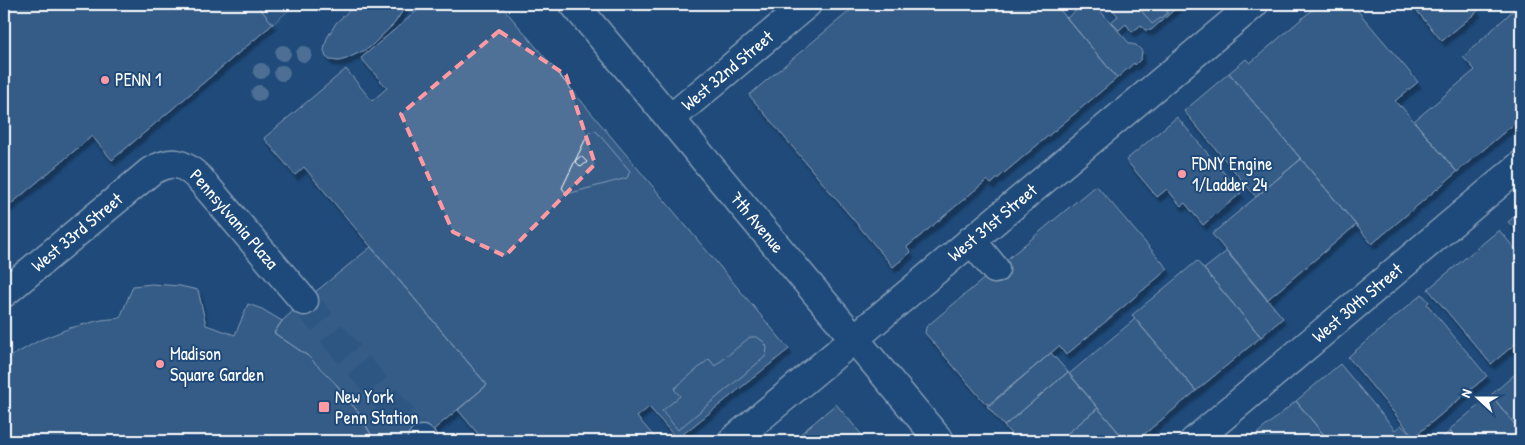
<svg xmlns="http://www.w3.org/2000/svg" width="1525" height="445" viewBox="0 0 1525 445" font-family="'Patrick Hand',sans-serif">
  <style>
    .green { fill: #3c618b; stroke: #9eb0c5 }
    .building { fill: #507197; stroke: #fff; filter: url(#shadow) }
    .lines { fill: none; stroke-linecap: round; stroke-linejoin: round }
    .minor-tunnel { stroke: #41658e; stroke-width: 28; stroke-dasharray: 28 14; stroke-linecap: butt }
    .minor-casing { stroke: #fff; stroke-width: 31 }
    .major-casing { stroke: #fff; stroke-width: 31 }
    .minor { stroke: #1f4a7a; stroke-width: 28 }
    .major { stroke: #1f4a7a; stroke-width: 28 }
    .tree { fill: #859cb6 }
    .marked { fill: none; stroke: #ff9aa2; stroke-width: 4; stroke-dasharray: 10 6; stroke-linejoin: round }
    .poi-dot { fill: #ff9aa2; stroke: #1f4a7a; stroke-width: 2 }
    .labels { text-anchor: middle; stroke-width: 4; stroke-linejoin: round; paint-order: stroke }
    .street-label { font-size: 18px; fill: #fff; stroke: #1f4a7a }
    .poi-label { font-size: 18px; fill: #fff; stroke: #1f4a7a; text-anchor: start }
  </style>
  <defs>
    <filter id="shadow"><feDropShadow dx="3" dy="5.5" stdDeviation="1" flood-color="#0009"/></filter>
  </defs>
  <rect width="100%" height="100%" fill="#1f4a7a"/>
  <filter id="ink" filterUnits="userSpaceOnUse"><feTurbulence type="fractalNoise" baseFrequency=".02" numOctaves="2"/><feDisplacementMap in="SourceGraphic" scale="10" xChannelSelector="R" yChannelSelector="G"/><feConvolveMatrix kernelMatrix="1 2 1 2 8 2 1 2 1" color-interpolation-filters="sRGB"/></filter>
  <g filter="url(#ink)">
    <path class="green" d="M256,4h40l-23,20z"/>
    <path class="building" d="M4,4h252l17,20 -161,136 -20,-24 -88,74z
      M356,4h51l-13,20 -25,24 -23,11 -7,2 -9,-1 -4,-3 -2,-7 3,-12 9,-15z
      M425,4h75l289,345 -112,90 -28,-32 -12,10 21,24h-174l-26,-31 29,-25 -183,-218 -9,8 -31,-37 82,-69 26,32 15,-13 -26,-30z
      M858,4h197l62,74 -126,106 -4,-4 -80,67 4,5 -18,15 -144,-172z
      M1084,4h10l36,40 6,1 6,6 -1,8 -6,6 -1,-2 -17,15 -50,-60z
      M1108,4h73l-30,26h-6l-4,-5 -9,7 -6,-8 -7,6 -8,-8 7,-6z
      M1148,4h13l7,9 -16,11 -11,-14z
      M1319,4h33l66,78 -23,19 5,6 1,-1 56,66 -85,72 -143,-171 17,-14 4,4z
      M1411,4h61l6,7 -36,30z
      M1520,4l1,114 -64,54 -43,-51 61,-51 -12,-13z
      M1229,73l72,86 -45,38 -72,-86z
      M1177,117l64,76 -38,32 -18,-22 -4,3 -14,-17 -10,8 -31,-37z
      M596,131l34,40 -3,7 -60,16 -5,-6 27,-56z
      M581,156l6,6 -6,5 -6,-6z
      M1301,159l55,66 -89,75 -55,-66z
      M1096,185l72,84 -102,86 -7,-9 -69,59 -5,-2 -60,-70 1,-6z
      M1521,211v24l-13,-13z
      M1499,230l22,26v83l-30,25 -63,-75z
      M371,247l116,138 -67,56h-45l-17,-29 -22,-28 -28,-28 -34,-23 8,-12 22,-20z
      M1227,251l56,67 -22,19 -57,-68z
      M1197,261l64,76 -65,54 -64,-76z
      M152,284l28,2 18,4 8,35 29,10 13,-31 14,5 20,12 -8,12 34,23 28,28 22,28 17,29h-371v-78l11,-9 25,-14 30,-12 31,-8 19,-2 13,-32z
      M1422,294l7,8 -2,2 60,72 -73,61 -66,-80z
      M1135,319l61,72 -60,50h-10l-57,-67z
      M750,337h7l7,5 3,5 -1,9 -88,74 -16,-19 18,-15 -6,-7 35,-30 6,7z
      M1051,353l17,19 -64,54 -17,-20z
      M1340,364l55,66 6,-5 17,16h-89l-33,-40z
      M1521,369v63l-30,-37z
      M1068,372l30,36 -40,33h-41l-13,-15z
      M1491,395l30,37v9h-63l-9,-11z
      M1296,401l33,40h-81z
      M836,404l31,37h-75z
      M1098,408l28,33h-68z
      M1450,431l8,10h-20z"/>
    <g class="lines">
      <path class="minor-tunnel" d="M304,301l118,139"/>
      <defs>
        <g id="minor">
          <path id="s1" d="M670,119l137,-115"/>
          <path d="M971,240l24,29"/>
          <path id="s2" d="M4,293l147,-122c22,-12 32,-9 49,8l104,122"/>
          <path d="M422,440l1,1"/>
          <path id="s3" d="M732,441l522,-437"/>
          <path id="s4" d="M1194,441l327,-276"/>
        </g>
        <g id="major">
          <path id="s5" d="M574,4l366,437"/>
        </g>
      </defs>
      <use href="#minor" class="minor-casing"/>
      <use href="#major" class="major-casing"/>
      <use href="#minor" class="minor"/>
      <use href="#major" class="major"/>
    </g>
    <g class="tree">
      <circle cx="283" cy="53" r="8"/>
      <circle cx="304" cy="54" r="8"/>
      <circle cx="261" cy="71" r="8"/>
      <circle cx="282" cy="73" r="8"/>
      <circle cx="259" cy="93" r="8"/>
    </g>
  </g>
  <path d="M0 0H1525V445H0ZM499,31l67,44 29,89 -90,92 -52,-24 -52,-118z" fill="#1f4a7a" fill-opacity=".55" fill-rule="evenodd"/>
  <path class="marked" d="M499,31l67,44 29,89 -90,92 -52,-24 -52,-118z"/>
  <g class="poi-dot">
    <circle cx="105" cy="80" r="5"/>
    <circle cx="1182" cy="174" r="5"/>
    <circle cx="160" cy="364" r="5"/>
    <rect x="318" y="401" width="12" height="12" rx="2.5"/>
  </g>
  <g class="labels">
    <g class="street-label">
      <text dy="6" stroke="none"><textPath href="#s1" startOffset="75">West 32nd Street</textPath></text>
      <text dy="6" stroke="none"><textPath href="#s2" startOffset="299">Pennsylvania Plaza</textPath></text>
      <text dy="6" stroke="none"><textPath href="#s3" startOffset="340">West 31st Street</textPath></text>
      <text dy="6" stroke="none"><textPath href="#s5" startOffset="285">7th Avenue</textPath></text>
      <text dy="6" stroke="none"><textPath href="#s2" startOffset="95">West 33rd Street</textPath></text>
      <text dy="6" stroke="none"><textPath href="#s4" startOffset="214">West 30th Street</textPath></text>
    </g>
    <g class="poi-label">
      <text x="115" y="86">PENN 1</text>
      <text x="1192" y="170">FDNY Engine<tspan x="1192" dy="21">1/Ladder 24</tspan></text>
      <text x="170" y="360">Madison<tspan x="170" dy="21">Square Garden</tspan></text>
      <text x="335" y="403">New York<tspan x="335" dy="21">Penn Station</tspan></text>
    </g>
  </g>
  <rect width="1525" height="445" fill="none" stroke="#1f4a7a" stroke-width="20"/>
  <rect x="10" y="10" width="1505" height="425" fill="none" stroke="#fff" stroke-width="2" filter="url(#ink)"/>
  <g transform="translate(1478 398) rotate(291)" stroke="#1f4a7a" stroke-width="4" paint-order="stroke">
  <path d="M0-4L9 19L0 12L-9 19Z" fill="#ffffff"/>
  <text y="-8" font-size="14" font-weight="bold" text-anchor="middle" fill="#ffffff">N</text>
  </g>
</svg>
